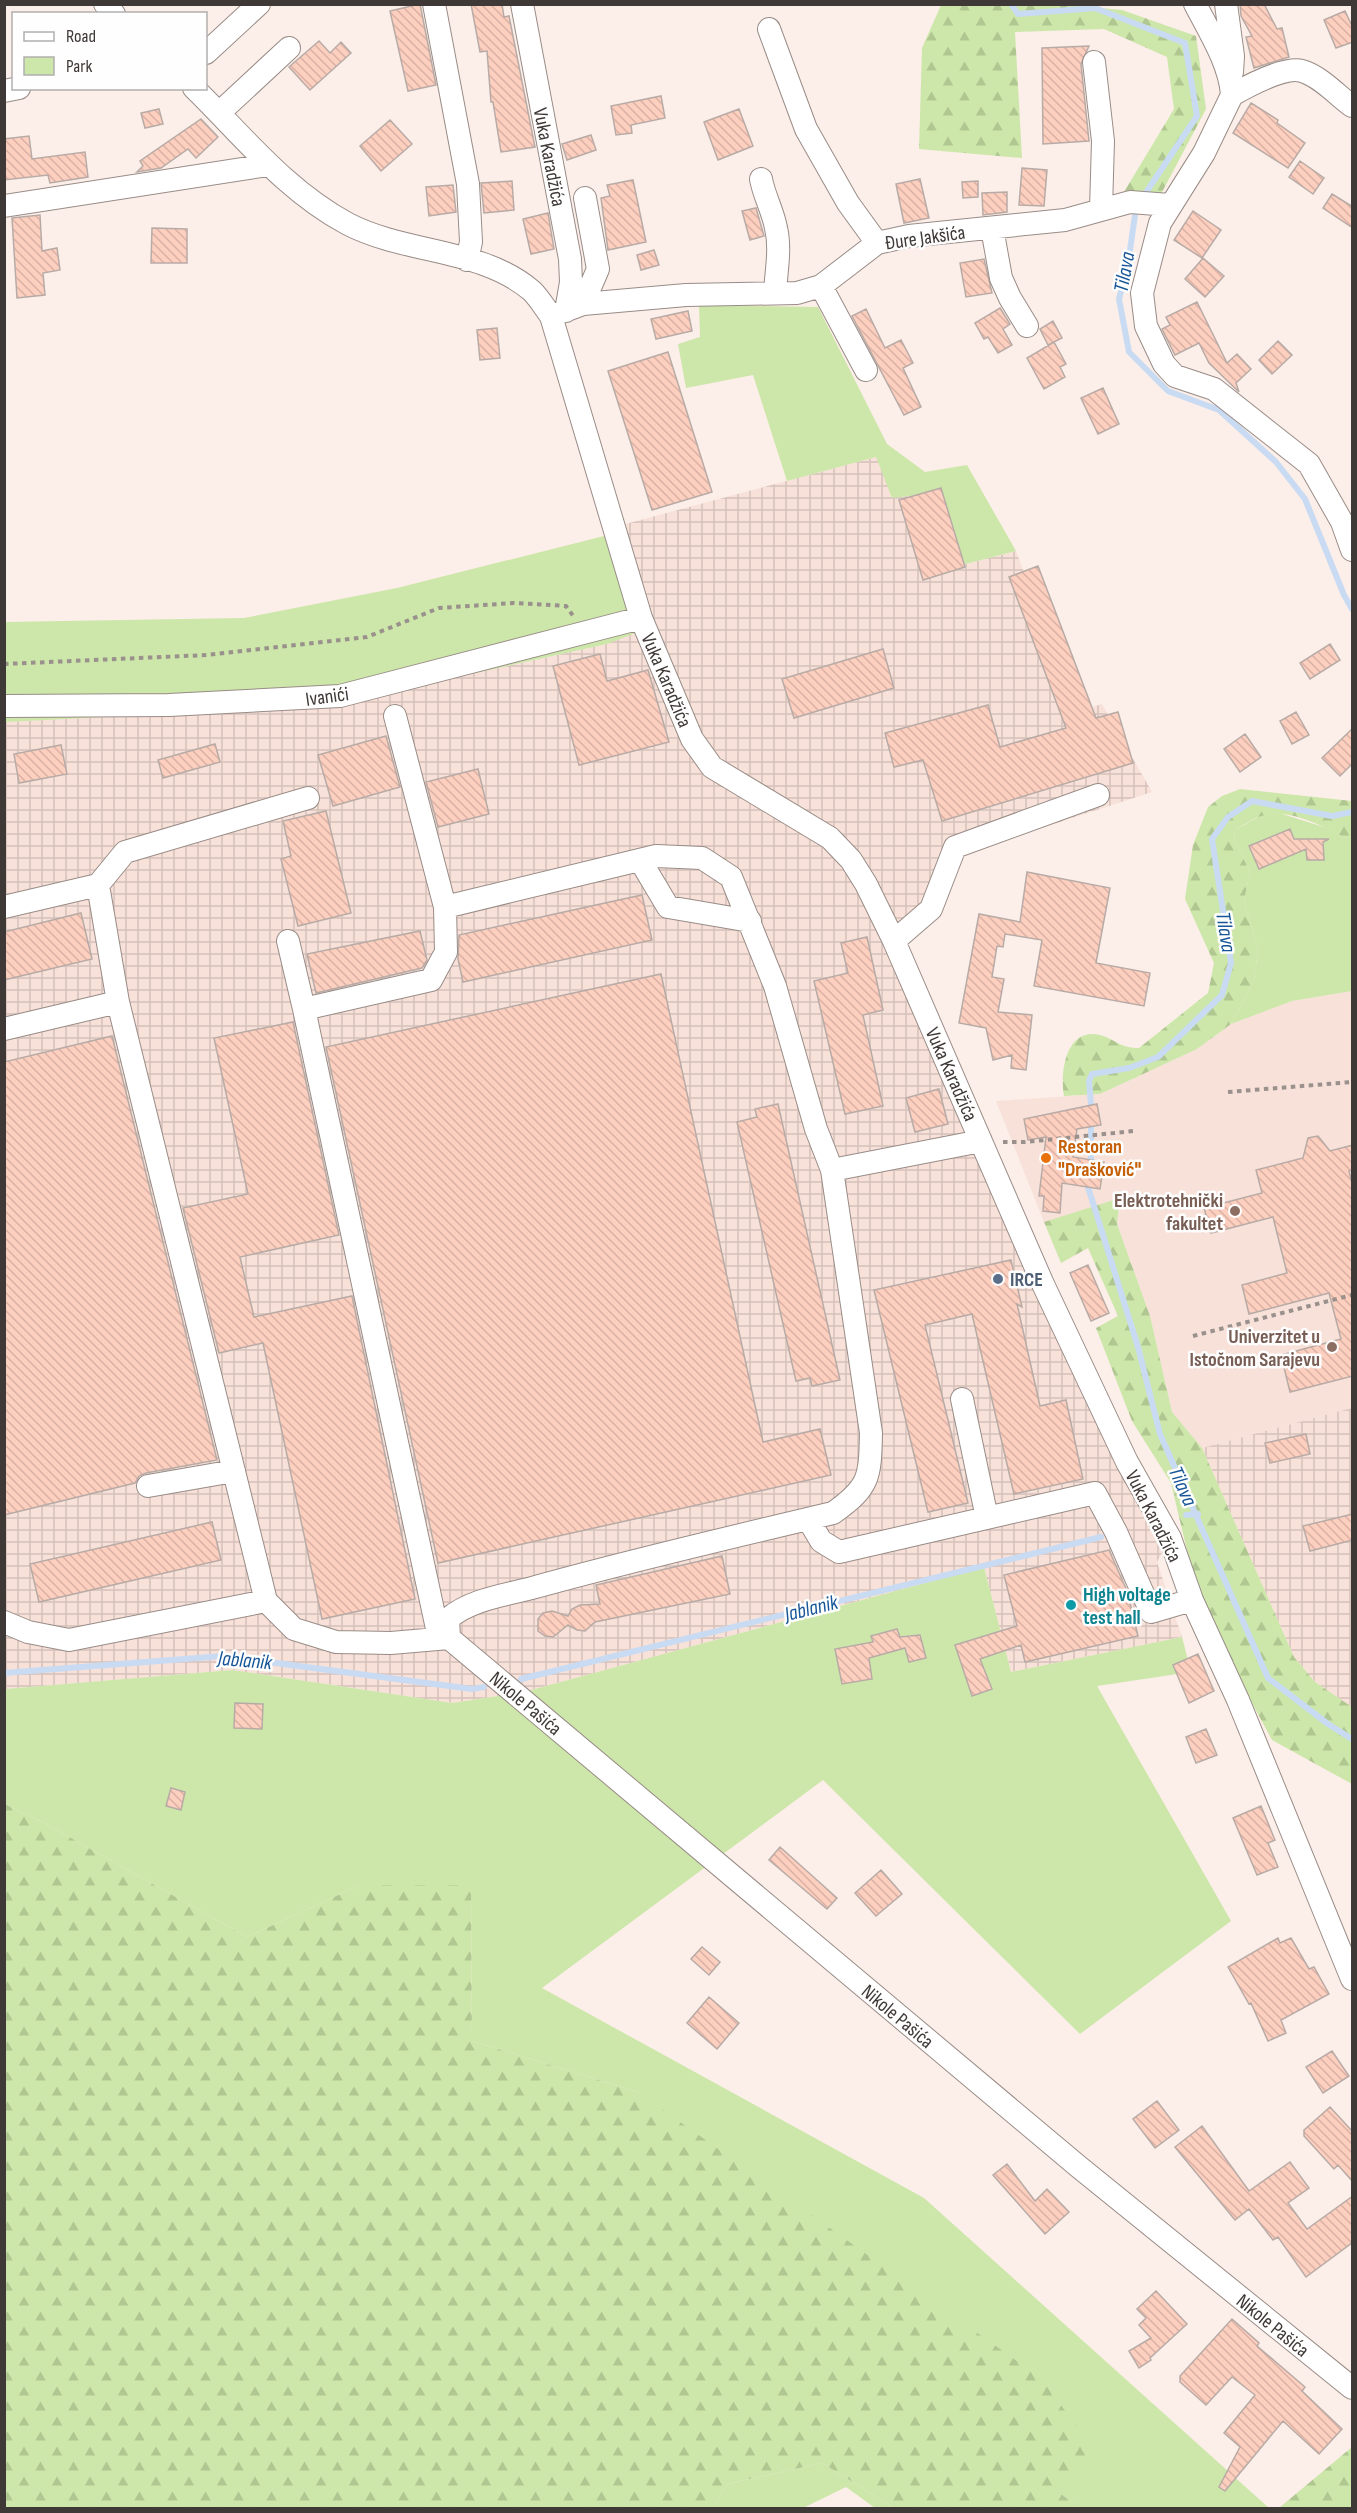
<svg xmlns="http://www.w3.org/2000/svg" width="1357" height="2513" viewBox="0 0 1357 2513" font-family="'Sofia Sans Condensed',sans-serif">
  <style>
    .built { fill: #f7e1d9 }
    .industrial { fill: url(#industrial-grid) }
    .green { fill: #cce7a9 }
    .forest { fill: url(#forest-firs) }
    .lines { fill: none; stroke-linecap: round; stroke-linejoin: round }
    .stream { stroke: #c9dbf3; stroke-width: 6 }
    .building { fill: url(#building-back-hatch); stroke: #b8aba6; stroke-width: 1.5 }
    .minor-casing { stroke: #998c87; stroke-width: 24 }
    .path { stroke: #9a908c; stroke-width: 4; stroke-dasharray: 4.5 4.5; stroke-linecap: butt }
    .minor { stroke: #fff; stroke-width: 22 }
    .food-dot { fill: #e8710a; stroke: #fefefe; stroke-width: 2 }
    .education-dot { fill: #8d6e63; stroke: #fefefe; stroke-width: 2 }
    .service-dot { fill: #5c6f8a; stroke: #fefefe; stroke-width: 2 }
    .culture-dot { fill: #0f9aa8; stroke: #fefefe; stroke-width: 2 }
    .labels { text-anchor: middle; stroke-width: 5; stroke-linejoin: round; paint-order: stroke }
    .street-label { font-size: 20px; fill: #3e3836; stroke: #fefefe }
    .food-label { font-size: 20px; font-weight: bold; fill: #c56008; stroke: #fefefe; text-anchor: start }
    .education-label { font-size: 20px; font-weight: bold; fill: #785e54; stroke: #fefefe; text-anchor: end }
    .service-label { font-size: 20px; font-weight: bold; fill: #4e5e75; stroke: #fefefe; text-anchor: start }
    .culture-label { font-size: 20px; font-weight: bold; fill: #0d838f; stroke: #fefefe; text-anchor: start }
    .water-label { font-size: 21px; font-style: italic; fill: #165597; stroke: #fefefe }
  </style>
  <defs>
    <pattern id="industrial-grid" width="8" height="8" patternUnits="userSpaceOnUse" patternTransform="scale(1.5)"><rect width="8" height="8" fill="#f7e1d9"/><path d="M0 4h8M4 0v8" fill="none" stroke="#d5c2bb"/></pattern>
    <pattern id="forest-firs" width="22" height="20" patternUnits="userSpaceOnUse" patternTransform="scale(1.5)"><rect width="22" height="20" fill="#cce7a9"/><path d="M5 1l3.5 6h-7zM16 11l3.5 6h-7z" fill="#b0c792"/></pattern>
    <pattern id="building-back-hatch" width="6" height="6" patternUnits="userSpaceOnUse" patternTransform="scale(1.5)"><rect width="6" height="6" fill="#fdcfbf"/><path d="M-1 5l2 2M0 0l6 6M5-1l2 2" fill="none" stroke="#dab2a5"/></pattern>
  </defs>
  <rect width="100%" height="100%" fill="#fceee8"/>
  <path class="built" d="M1352,991v417l-150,40 -30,-36 -22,-96 -33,-92 3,-25 -76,23 -48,-121 104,-7 97,-45 34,-25 61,-23z"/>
  <path class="industrial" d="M876,457l49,37 25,74 66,-17 60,161 26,-8 50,88 -188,61 -27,60 -48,45 92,183 189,397 -13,24 25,75 -171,35 -27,-105 -460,125 -72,11 -220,-33 -227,19 -1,-967 322,-16 281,-62 11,-118z
    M1352,1408v299l-37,-25 -21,-25 -92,-209z"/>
  <path class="green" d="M699,305l119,2 69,137 38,28 42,-7 49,86 -66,17 -25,-74 -33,4 -16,-41 -89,24 -34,-106 -67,13 -8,-44 22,-7z
    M620,532l31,95 -44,17 -281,62 -321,16 -1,-100 240,-4 153,-30z
    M1279,813l48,15 18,10 7,-2v155l-60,10 -61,23 23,-43 4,-32 -14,-48 6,-29 -16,-33 1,-9 27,-15z
    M984,1567l27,105 171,-35 9,35 -94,14 134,235 -151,113 -257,-254 -281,208 382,210 345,310h-189l-19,-14 -423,-402 -166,-51 -1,-156h-111l-113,52 -199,-112 -43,-21v-115l227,-19 220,33 72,-11z
    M822,2463l72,45h-19l-29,-21 -43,21h-89l13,-24z"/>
  <path class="forest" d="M1057,4l65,6 74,26 10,73 -46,87 -36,-4 50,-83 -7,-52 -63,-28 -89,3 7,126 -103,-9 3,-101 19,-43z
    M1240,789l112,12v35l-7,2c-22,-12 -55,-29 -80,-23 -10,2 -21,10 -30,15l-1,9 16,33 -6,29 14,48 -4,32 -23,43 -34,25 -97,45 -36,2c-4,-22 1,-69 36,-61 15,4 19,13 39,13l69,-55 6,-30 -29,-64 8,-54 15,-38 14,-11z
    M1120,1198l-3,26 33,92 22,96 30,36 92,209 21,25 37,25v77l-80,-44 -40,-74 -38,-86 -23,-97 -39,-62 -36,-93 22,-12 -30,-68 -27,15 -17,-41z
    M5,1804l43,21 199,112 113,-52h111l1,156 166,51 403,286 53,72 -33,44 19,14h-186l-72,-45 -95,21 -13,24h-709z
    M1352,2447v61h-73z"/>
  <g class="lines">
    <path class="stream" d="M1011,4l7,10 77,-6 90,35 12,73 -54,81
      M1136,208l-8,56 -9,35 10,53 39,39 51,19 57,52 29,37 39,96 8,14
      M1091,1105l-2,-24 3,-7 37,-6 29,-11 64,-62 9,-32 -19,-124 16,-22 24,-16 80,15 20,-4
      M1091,1160v-33
      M1088,1187l50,160 22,87 108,244 60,46 24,15
      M1186,1515l12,-1
      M4,1673l219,-17 249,33 12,-2
      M521,1679l580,-142"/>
  </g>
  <path class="building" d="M420,4l16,81 -28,6 -18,-80z
    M471,4h31l2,13 5,-1 26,131 -34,5 -8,-50h-2l-4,-51 -7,1z
    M1240,4h24l13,25 5,-1 7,29 -35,11 -8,-31 6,-1 -11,-20z
    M1345,11l8,17v14l-17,6 -12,-28z
    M319,41l11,12 11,-11 10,11 -41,37 -21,-23z
    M1089,46l-8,18 8,77 -46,3 -1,-96z
    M661,96l4,22 -34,7 1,8 -16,2 -5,-29z
    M1251,103l27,17 -1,3 28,20 -17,25 -55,-35z
    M159,109l4,15 -18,4 -4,-15z
    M739,109l14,37 -35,14 -14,-38z
    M201,119l17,18 -22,21 -8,-9 -27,19 -24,4 6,-6 -3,-5z
    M390,120l22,24 -31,27 -21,-25z
    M591,135l5,15 -29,10 -5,-16z
    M29,136l3,23 53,-7 3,25 -38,6 -2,-8 -44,5v-41z
    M1300,161l24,17 -11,16 -24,-17z
    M1022,168l25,2 -3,36 -25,-1z
    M920,179l9,39 -25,5 -8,-39z
    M633,180l13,62 -38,8 -7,-52 9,-2 -3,-11z
    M512,181l2,29 -30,3 -3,-30z
    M978,181v16l-15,1 -1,-16z
    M453,185l3,27 -27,4 -3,-29z
    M1007,192v20l-24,3 -1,-22z
    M1332,194l21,13v21l-30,-20z
    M756,208l8,28 -14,4 -8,-29z
    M1193,211l28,19 -19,28 -28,-18z
    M548,213l6,36 -23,5 -8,-35z
    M40,215l2,36 15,-3 3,22 -17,3 2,22 -28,3 -5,-80z
    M152,228l35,1v34h-36z
    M654,250l5,15 -18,5 -4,-15z
    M1203,258l21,18 -19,21 -20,-18z
    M984,259l8,34 -26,4 -6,-34z
    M1197,302l30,61 10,-9 14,15 -15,14 3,9 -30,-29 -10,-20 -24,12 -13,-26 8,-4 -4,-8z
    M1000,308l10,16 -7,5 9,16 -14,8 -10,-16 -4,2 -9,-16z
    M866,309l19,39 16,-8 12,23 -10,5 18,39 -17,8 -52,-99z
    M688,311l4,20 -36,8 -5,-20z
    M1053,321l9,17 -14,7 -8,-16z
    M497,328l3,30 -20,2 -3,-30z
    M1278,341l14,14 -20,19 -13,-14z
    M1054,342l12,22 -6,3 5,10 -21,12 -17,-31z
    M668,352l44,140 -60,18 -44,-139z
    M1103,388l16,36 -21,10 -17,-36z
    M941,488l24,79 -42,13 -24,-80z
    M1038,566l58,152 22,-6 15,51 -191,58 -19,-61 -29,7 -9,-34 103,-28 12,42 66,-19 -57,-151z
    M1330,644l10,16 -30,19 -10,-16z
    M883,649l11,39 -100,30 -12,-39z
    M600,654l7,27 41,-11 21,72 -90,23 -26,-99z
    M1296,712l13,23 -17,9 -12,-23z
    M1353,728v35l-13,13 -18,-18z
    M1245,734l16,23 -21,15 -16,-23z
    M386,736l14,51 -67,19 -15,-51z
    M215,744l5,18 -57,16 -5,-18z
    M61,745l6,29 -48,9 -5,-29z
    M478,769l11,45 -51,13 -12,-45z
    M326,811l25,102 -53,13 -17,-67 10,-3 -8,-35z
    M1290,829l4,10h35l-6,3 1,18h-17l-1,-11 -47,20 -10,-23z
    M1027,872l83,16 -14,75 54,10 -6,33 -110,-20 8,-46 -37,-6 -2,13 -6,-1 -5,31 12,2 -6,33 34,3 -6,55 -15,-2 1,-13 -19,5 -7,-32 -27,-5 20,-109 41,8z
    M642,895l10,45 -189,42 -5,-23 1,-24z
    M81,913l11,46 -88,21v-48z
    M420,931l7,29 -5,8 -106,25 -9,-39z
    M867,937l16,73 -20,5 20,91 -38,8 -31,-133 34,-8 -7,-30z
    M661,974l102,468 57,-13 11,46 -393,88 -112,-516z
    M293,1022l46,213 -99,22 14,60 98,-21 63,303 -93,20 -59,-276 -44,10 -36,-145 65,-14 -34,-156z
    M112,1036l105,424 -71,13 -7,3 -4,7 -131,32v-453z
    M939,1089l9,35 -33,8 -9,-34z
    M778,1104l62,276 -28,6 -2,-8 -14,3 -59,-259 20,-5 -2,-8z
    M1097,1104l4,21 -24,4 -4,28 31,5 -4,27 -38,-6 -2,30 -17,-2 1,-15h-5l7,-59 -18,3 -4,-21z
    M1318,1136l12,15 23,-6v25l-4,1 4,16v189l-63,16 -9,-37 60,-16 -12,-46 -80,21 -7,-29 45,-12 -14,-56 -62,16 -7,-25 58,-15 -6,-23 47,-12 5,-20z
    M1011,1260l11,47 -5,-3 23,102 26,-6 17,79 -69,15 -42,-180 -47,11 43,178 -40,9 -54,-222z
    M1088,1265l21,48 -18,8 -21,-48z
    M1306,1434l4,20 -40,9 -5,-20z
    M1353,1514v26l-43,11 -7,-25z
    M212,1522l9,38 -182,42 -9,-38z
    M1109,1550l18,41 11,45 -113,26 -4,-17 -41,14 12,30 -20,7 -17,-51 62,-19 -13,-51z
    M722,1556l8,38 -135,28 -10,9 -8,-1 -9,-5 -15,12 -8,-1 -7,-5v-12l5,-6 9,-2 16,5 4,-7 8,-4 20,-1 -4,-19z
    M897,1629l3,8 20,-2 6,23 -17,4 -4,-14 -36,10 3,21 -30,5 -7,-35 38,-7 -2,-6z
    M1198,1654l16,37 -25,12 -16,-38z
    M235,1703l28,1 -1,25 -28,-1z
    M1206,1729l11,26 -21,8 -10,-26z
    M171,1788l14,4 -4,18 -15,-4z
    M1261,1806l14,34 -7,3 10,24 -21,8 -24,-57z
    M780,1847l57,51 -10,11 -58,-49z
    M881,1870l21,24 -26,22 -21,-23z
    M1278,1938l2,5 11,-5 18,31 5,-2 15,27 -48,26 5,13 -18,8 -17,-38 -2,1 -21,-37z
    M702,1947l18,15 -11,13 -18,-16z
    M709,1997l30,26 -22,26 -30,-26z
    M1332,2051l17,25 -26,17 -17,-26z
    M1157,2101l22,29 -24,18 -22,-29z
    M1330,2107l23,25v50l-15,-17 -4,4 -30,-33v-6z
    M1202,2126l47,65 41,-29 19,26 -21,15 19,26 46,-33v46l-47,35 -28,-40 -5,3 -24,-31 -14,11 -60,-73z
    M1007,2164l28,37 12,-12 22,23 -24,22 -52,-59z
    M1156,2291l31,33 -37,34 1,2 -12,8 -10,-17 22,-13 -12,-13 7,-7 -9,-9z
    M1232,2319l27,24 -2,3 48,41 -3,4 40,38 -23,25 -36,-33 -58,70 -6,-4 21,-40 -16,-14 31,-38 -23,-18 -26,28 -26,-23v-6z"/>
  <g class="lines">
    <defs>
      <path id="minor" d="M105,4l9,10
        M434,4l34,180 3,58 -4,18
        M522,4l48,255 1,23 -5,29
        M1195,4c14,27 35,60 37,91l-28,58 -44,70 -18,70 4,33 18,38 11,12 39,13 95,75 33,58 10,28
        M1226,4l7,52 -1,16
        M769,29l37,100 42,74 29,40
        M206,53l53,-49
        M1094,62l9,79 -2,68
        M194,88c49,48 92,103 154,136 58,30 134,24 184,67 7,7 13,17 19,25l90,302 51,121 20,28 118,71 21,22 15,24 28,57 148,341 85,180 43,76 22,62 46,100 114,279
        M4,91l15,-3
        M1232,95c16,-9 53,-29 70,-24 18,5 36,25 50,35
        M219,113l70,-65
        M761,179c3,17 12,32 15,49 5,21 0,44 -1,65
        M4,206l264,-41
        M992,228l9,50 9,20 17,28
        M821,286l45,84
        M583,304l15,-35 -13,-71
        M551,316l32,-12 103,-9 111,-2 24,-7 56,-43 32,-7 156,-16 65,-18 40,3
        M4,706l165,-1 171,-9 301,-78
        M640,860l28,47 82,14
        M4,907l94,-22
        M445,907l211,-51 46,2 29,19 44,109 41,143 16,41 39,263c-1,44 -1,54 -38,80 -101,24 -201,47 -301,75 -27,7 -63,12 -84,31l1,19
        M288,941l16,68 127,-29 15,-28 -1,-45 -50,-191
        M894,941l37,-32 24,-62 143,-52
        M118,1002l-20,-117 27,-33 183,-54
        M304,1009l135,629
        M4,1029l114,-27 148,599
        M832,1170l149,-29
        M962,1399l25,119
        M148,1486l86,-15
        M808,1519l13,22 18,11 256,-59 21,39 35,80 41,-12
        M4,1622l24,10 41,8 197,-39 28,28 42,13 55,1 58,-5
        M449,1638l630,529 273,221"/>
    </defs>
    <use href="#minor" class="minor-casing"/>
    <path class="path" d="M4,664l203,-9 160,-18 72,-29 75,-5 52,3 8,11
      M1228,1092l124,-10
      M1003,1142h22l109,-11
      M1193,1336l159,-41"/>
    <use href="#minor" class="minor"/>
  </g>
  <circle class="food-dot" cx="1046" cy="1158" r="6"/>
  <g class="education-dot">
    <circle cx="1235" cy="1211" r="6"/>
    <circle cx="1332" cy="1347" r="6"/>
  </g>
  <circle class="service-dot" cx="998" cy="1279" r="6"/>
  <circle class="culture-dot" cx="1071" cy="1605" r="6"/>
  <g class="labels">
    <g class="street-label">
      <text transform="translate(550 157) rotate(79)" y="7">Vuka Karadžića</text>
      <text transform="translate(925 237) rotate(-8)" y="7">Đure Jakšića</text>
      <text transform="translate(667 680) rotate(67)" y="7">Vuka Karadžića</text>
      <text transform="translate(327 696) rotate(-8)" y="7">Ivanići</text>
      <text transform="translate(952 1074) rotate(66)" y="7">Vuka Karadžića</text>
      <text transform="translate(1154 1516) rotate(63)" y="7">Vuka Karadžića</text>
      <text transform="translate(526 1703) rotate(40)" y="7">Nikole Pašića</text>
      <text transform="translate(898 2016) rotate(40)" y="7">Nikole Pašića</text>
      <text transform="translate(1273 2325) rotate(39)" y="7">Nikole Pašića</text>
    </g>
    <g class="food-label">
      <text x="1058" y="1153">Restoran<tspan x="1058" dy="23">"Drašković"</tspan></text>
    </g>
    <g class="education-label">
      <text x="1223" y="1207">Elektrotehnički<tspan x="1223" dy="23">fakultet</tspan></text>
      <text x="1320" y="1343">Univerzitet u<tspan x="1320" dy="23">Istočnom Sarajevu</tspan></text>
    </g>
    <g class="service-label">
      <text x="1010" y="1286">IRCE</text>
    </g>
    <g class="culture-label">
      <text x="1083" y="1601">High voltage<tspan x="1083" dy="23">test hall</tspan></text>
    </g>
    <g class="water-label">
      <text transform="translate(1124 272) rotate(-80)" y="7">Tilava</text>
      <text transform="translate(1226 932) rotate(81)" y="7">Tilava</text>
      <text transform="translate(1183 1486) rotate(66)" y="7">Tilava</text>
      <text transform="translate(811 1608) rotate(-14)" y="7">Jablanik</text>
      <text transform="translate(245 1660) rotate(5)" y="7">Jablanik</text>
    </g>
  </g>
  <rect width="1357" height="2513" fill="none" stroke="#3e3836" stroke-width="12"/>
  <rect x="12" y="12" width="195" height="78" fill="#fefefe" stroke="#b1afae" stroke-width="1.5"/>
  <rect x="24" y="32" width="30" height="9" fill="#ffffff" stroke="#b1afae" stroke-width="1.5"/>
  <text x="66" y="42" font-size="18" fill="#3e3836">Road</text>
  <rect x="24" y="57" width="30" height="18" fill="#cce7a9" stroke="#b1afae" stroke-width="1.5"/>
  <text x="66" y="72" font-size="18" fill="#3e3836">Park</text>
</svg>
